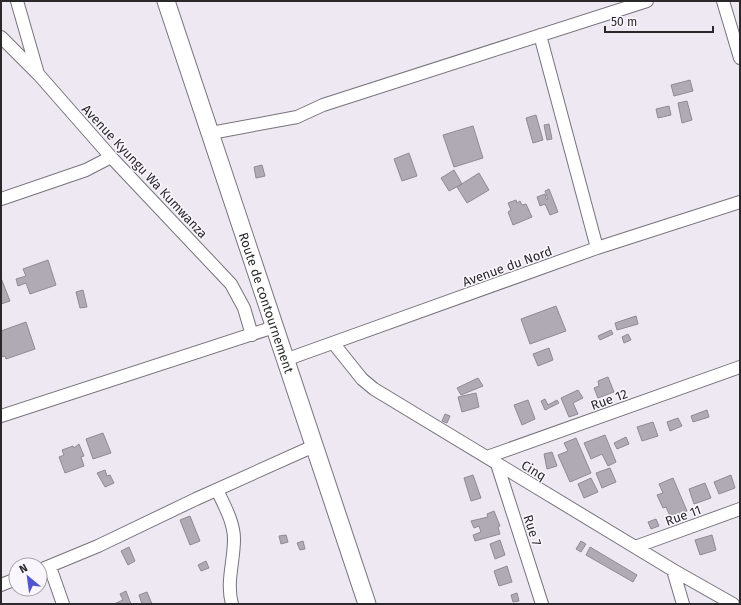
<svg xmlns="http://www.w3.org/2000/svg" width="741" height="605" viewBox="0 0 741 605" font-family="'Fira Sans',sans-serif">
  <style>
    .building { fill: #afaab3; stroke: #8f8b94 }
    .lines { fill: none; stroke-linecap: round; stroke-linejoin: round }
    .street-casing { stroke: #77727b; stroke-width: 14 }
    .secondary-casing { stroke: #77727b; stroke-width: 19 }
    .street { stroke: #fff; stroke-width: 12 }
    .secondary { stroke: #fff; stroke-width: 17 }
    .labels { text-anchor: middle; stroke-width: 3; stroke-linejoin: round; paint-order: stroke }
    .street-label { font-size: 13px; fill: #2a282b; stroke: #faf6fe }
  </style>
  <rect width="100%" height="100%" fill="#ede8f2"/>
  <path class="building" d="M690,80l3,11 -19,5 -3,-11z
    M687,101l5,19 -10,3 -4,-20z
    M669,106l2,9 -13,3 -2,-9z
    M536,115l7,25 -10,3 -7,-25z
    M549,124l3,15 -5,1 -3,-15z
    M473,126l10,32 -29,9 -11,-32z
    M409,153l8,23 -15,5 -8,-22z
    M262,165l3,11 -9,2 -2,-11z
    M454,170l8,14 -13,7 -8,-13z
    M479,173l10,17 -22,13 -10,-16z
    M549,189l9,23 -8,3 -5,-11 -5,2 -3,-9 8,-3 1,5h2l-3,-8z
    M516,200l1,3 3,-2 2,4 4,-1 6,13 -19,8 -5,-13 3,-2 -3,-7z
    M48,260l8,25 -26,9 -4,-11 -8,3 -2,-7 10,-3 -3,-7z
    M1,278l9,23 -9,3z
    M83,290l4,17 -7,1 -4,-16z
    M556,306l10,25 -36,13 -9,-25z
    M636,316l2,8 -21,6 -2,-7z
    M26,322l9,27 -29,10 -1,-3 -4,1v-26z
    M611,330l2,4 -13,6 -2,-4z
    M628,334l3,6 -7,3 -2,-6z
    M549,348l4,12 -15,6 -5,-12z
    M608,377l6,15 -16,6 -4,-10 5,-2 -1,-5z
    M478,378l5,8 -22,9 -4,-7z
    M578,390l5,8 -10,5 5,11 -9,3 -8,-19z
    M476,393l3,14 -17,5 -4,-15z
    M545,399l3,6 9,-5 2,3 -14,7 -4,-9z
    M528,400l7,19 -13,6 -8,-20z
    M707,410l2,7 -16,5 -2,-6z
    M445,414l5,2 -3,7 -5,-2z
    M678,418l4,8 -12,5 -3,-9z
    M653,422l5,14 -16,5 -5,-14z
    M103,433l8,20 -18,6 -7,-20z
    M605,435l11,27 -8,4 -6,-12 -11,5 -7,-16z
    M626,437l3,7 -12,5 -3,-6z
    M576,438l15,35 -21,9 -12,-27 10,-4 -4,-8z
    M79,444l5,12 -3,1 3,9 -19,7 -6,-16 5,-2 -2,-5 11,-4 1,2z
    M552,452l5,14 -10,3 -3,-15z
    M610,468l6,14 -14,6 -6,-15z
    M105,470l2,6 3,-1 4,8 -9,4 -8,-14z
    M473,475l8,23 -10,3 -7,-23z
    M731,475l4,13 -16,6 -5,-12z
    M591,478l7,14 -14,6 -6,-14z
    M673,478l14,33 -16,7 -5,-11 -3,1 -6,-13 6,-2 -4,-9z
    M705,483l6,15 -17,6 -5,-15z
    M494,511l6,15 -2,1 2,7 -25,7 -2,-6 8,-3 -2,-6 -5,2 -3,-7 17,-4 -1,-3z
    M190,516l10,25 -10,4 -10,-25z
    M656,519l3,7 -8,3 -3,-7z
    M286,535l2,7 -7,2 -2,-8z
    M712,535l4,15 -16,5 -5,-15z
    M500,540l5,15 -10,4 -5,-15z
    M303,541l2,8 -5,1 -3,-7z
    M581,541l5,3 -5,8 -5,-3z
    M129,547l6,14 -7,4 -7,-14z
    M590,547l47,28 -4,7 -47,-27z
    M206,561l3,7 -8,3 -3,-6z
    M507,566l5,16 -13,4 -5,-15z
    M126,591l5,13h-17l9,-4 -3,-6z
    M147,592l5,12h-10l-3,-9z
    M517,593l2,8 -6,1 -2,-7z"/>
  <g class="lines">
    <defs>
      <path id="street" d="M17,1l21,73
        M723,1l17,57
        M540,35l57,213
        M1,37l38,38 72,82 120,127 13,24 8,27
        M211,133l86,-16 26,-12 324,-104
        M1,199l85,-29 25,-13
        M334,344l28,35 12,10 299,181 60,34
        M285,360l312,-112 143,-46
        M1,416l273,-89
        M487,457l253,-90
        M497,464l45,140
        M217,490c7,15 17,32 17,49 0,23 -8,43 -2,65
        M635,547l105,-38
        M50,567l13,37
        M40,570l58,-24 98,-47 118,-53
        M673,570l10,34
        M1,585l15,-6"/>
      <g id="secondary">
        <path id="s1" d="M166,1l201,603"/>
      </g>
    </defs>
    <use href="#street" class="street-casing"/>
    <use href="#secondary" class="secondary-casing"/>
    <use href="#street" class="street"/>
    <use href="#secondary" class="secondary"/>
  </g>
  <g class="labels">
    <g class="street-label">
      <text transform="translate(145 171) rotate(47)" y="5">Avenue Kyungu Wa Kumwanza</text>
      <text transform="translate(507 266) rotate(-20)" y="5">Avenue du Nord</text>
      <text dy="5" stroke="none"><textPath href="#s1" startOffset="318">Route de contournement</textPath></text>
      <text transform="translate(609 399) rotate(-20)" y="5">Rue 12</text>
      <text transform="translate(534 470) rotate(31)" y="5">Cinq</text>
      <text transform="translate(683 515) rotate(-20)" y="5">Rue 11</text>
      <text transform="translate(533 530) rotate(72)" y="5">Rue 7</text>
    </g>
  </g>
  <rect width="741" height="605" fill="none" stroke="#2a282b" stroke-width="4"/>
  <g transform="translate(28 577) rotate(331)"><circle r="19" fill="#faf6fe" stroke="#a7a4aa"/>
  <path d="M0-3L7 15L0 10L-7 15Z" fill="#5354cb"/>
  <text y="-6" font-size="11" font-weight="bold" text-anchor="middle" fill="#2a282b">N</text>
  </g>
  <path d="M605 26v6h108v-6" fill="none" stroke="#2a282b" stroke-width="2"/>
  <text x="611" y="26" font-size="12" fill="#2a282b" stroke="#faf6fe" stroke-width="3" paint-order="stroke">50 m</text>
</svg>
